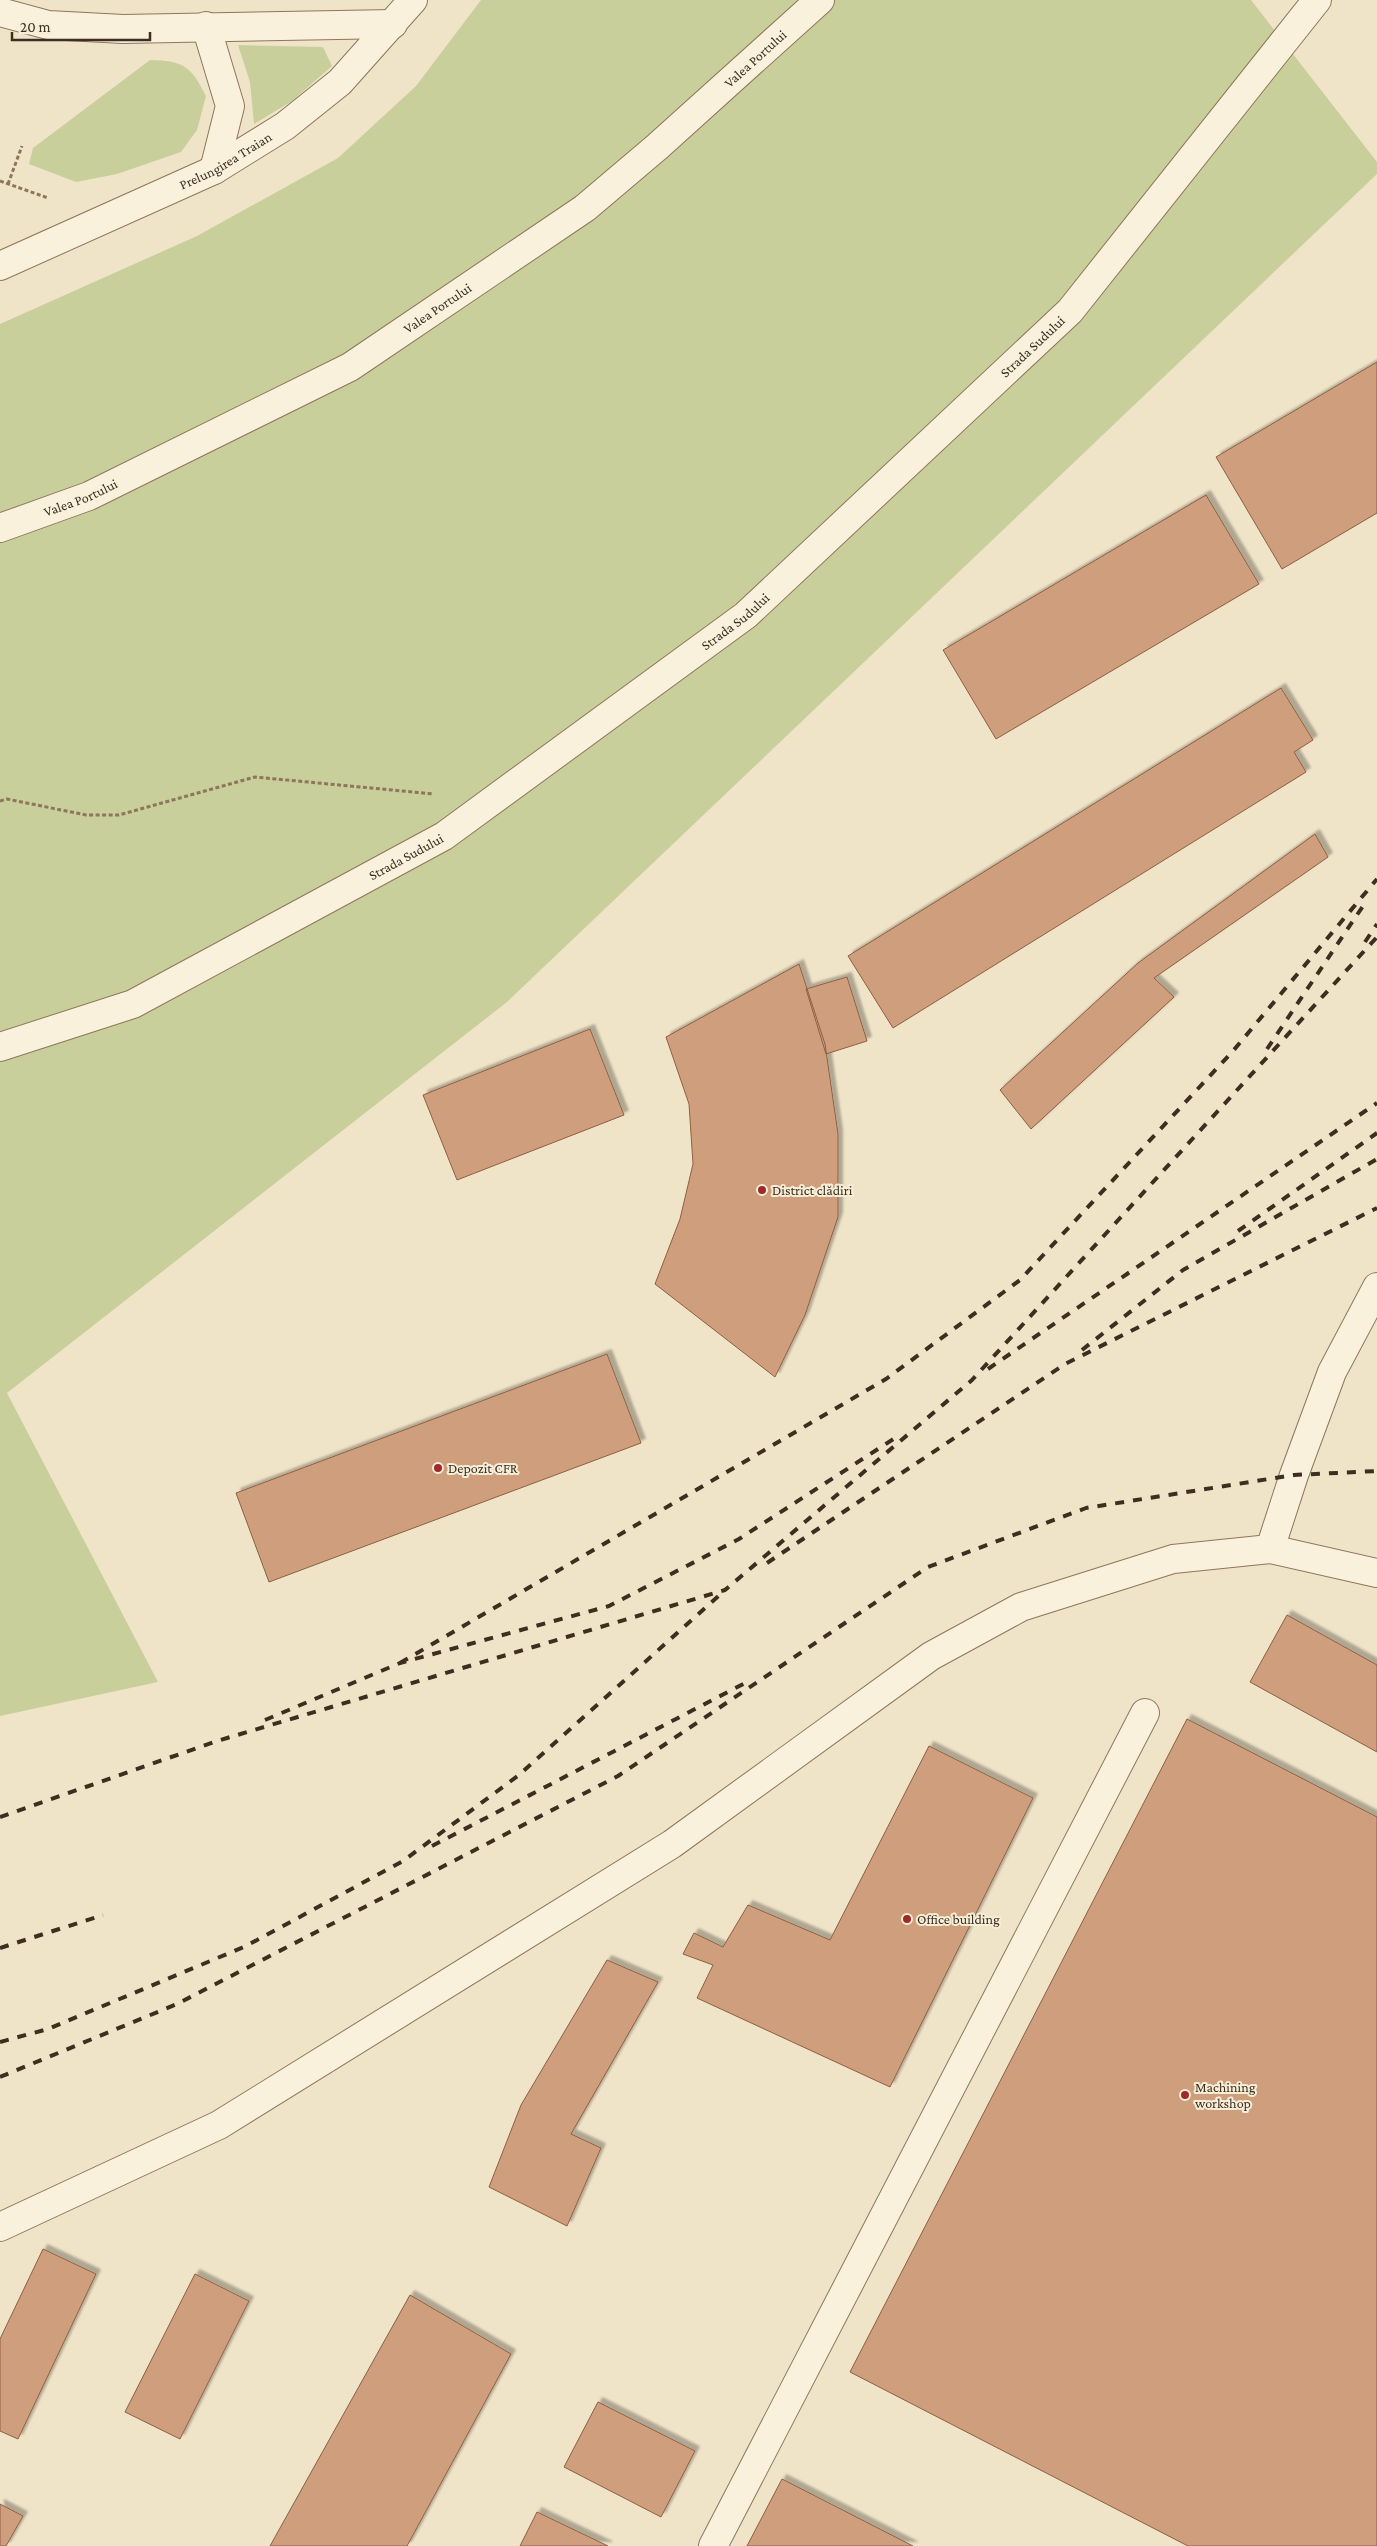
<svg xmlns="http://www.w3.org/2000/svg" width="1377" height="2546" viewBox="0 0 1377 2546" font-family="'Crimson Pro',serif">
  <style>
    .green { fill: #c9cf9b }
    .building { fill: #cf9f7d; stroke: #8d5f41; filter: url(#shadow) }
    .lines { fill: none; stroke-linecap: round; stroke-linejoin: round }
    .minor-casing { stroke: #8d765c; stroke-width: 30 }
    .path { stroke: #8d765c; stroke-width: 3; stroke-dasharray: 4 2.5; stroke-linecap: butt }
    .minor { stroke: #faf1dc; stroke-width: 28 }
    .rail { stroke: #3d2e20; stroke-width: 4; stroke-dasharray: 9 9; stroke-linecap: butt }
    .poi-dot { fill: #9e2a2b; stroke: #f7eed8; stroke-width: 2 }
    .labels { text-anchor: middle; stroke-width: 4; stroke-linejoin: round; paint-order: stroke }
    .street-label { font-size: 14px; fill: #3d2e20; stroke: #f7eed8 }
    .poi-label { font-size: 14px; fill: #3d2e20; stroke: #f7eed8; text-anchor: start }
  </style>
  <defs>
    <filter id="shadow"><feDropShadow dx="4.5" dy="-4.5" stdDeviation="1" flood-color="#0004"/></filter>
  </defs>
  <rect width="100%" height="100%" fill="#f0e4c8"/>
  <path class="green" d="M481,0h770l126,162v12l-870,828 -500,391 151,289 -158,34v-1392l197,-88 141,-78 78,-72z
    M238,45l85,2 9,19 -40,35 -38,23 -4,-42z
    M150,60c34,1 41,6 56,36l-9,34 -16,22 -64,22 -41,8 -47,-18 4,-16z"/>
  <path class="building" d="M1377,362v151l-95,56 -66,-112z
    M1206,495l53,89 -263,155 -53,-89z
    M1281,688l32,52 -19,12 12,20 -413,256 -45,-72z
    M1315,834l13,23 -174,121 20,19 -143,132 -31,-39 138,-127z
    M799,964l26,80 13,90v83l-33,98 -30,62 -120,-93 25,-65 13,-55 -4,-60 -23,-67z
    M847,977l20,64 -41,13 -20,-65z
    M590,1029l34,86 -167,65 -34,-85z
    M607,1354l34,89 -372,139 -33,-89z
    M1287,1615l90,50v87l-127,-70z
    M1187,1719l190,98v729h-189l-338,-174z
    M929,1746l104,52 -143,289 -193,-89 16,-33 -30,-11 11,-21 29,14 25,-42 82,35z
    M607,1960l51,22 -87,152 30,14 -34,78 -78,-39 32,-82z
    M43,2249l53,25 -78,165 -18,-8v-92z
    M195,2274l54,27 -69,138 -55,-27z
    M410,2295l101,59 -104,192h-137z
    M598,2402l97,49 -34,66 -97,-50z
    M782,2479l131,67h-166z
    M0,2504l23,12 -17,30h-6z
    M537,2512l71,34h-88z"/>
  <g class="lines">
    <defs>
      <g id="minor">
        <path d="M0,12l48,13 75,4 270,-5"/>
        <path d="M206,26l24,80 -16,64"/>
        <path id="s1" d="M0,266l214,-96 71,-44 55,-44 73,-82"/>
        <path id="s2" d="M0,528l89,-32 261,-129 235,-159 72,-61 163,-147"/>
        <path id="s3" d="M0,1047l133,-43 311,-168 302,-221 324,-304 247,-311"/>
        <path d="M1270,1549l24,-74 38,-103 45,-85"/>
        <path d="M0,2227l219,-102 453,-281 259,-188 90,-49 152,-48 97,-10 107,24"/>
        <path d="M713,2546l432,-833"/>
      </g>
    </defs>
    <use href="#minor" class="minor-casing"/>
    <path class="path" d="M0,181l48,17
      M8,184l14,-38
      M0,801l7,-2 79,16h33l136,-38 179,17"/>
    <use href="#minor" class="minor"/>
    <path class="rail" d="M1365,942l12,-18
      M1267,1049l98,-146
      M1238,1231l139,-98
      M1082,1350l101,-80 194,-111
      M988,1369l389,-266
      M767,1563l298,-199 312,-156
      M400,1663l486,-284 134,-99 213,-229 144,-172
      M265,1720l135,-57 209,-57 130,-67 156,-101
      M0,1817l217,-76 508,-151 247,-210 405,-443
      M432,1846l315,-164
      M0,1948l103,-33
      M0,2042l48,-13 198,-83 157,-85 116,-86 204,-183
      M0,2077l177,-73 441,-228 310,-209 158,-59 208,-33 83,-4"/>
  </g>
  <g class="poi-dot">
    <circle cx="762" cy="1190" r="5"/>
    <circle cx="438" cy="1468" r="5"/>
    <circle cx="907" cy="1919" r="5"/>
    <circle cx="1185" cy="2095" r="5"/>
  </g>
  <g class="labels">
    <g class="street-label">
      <text dy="5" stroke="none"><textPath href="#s2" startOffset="896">Valea Portului</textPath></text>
      <text dy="5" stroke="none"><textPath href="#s1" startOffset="249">Prelungirea Traian</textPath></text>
      <text dy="5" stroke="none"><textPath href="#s2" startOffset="491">Valea Portului</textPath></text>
      <text dy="5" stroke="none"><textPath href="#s3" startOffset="1260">Strada Sudului</textPath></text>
      <text dy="5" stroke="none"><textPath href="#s2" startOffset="86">Valea Portului</textPath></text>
      <text dy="5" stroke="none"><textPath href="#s3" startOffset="855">Strada Sudului</textPath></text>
      <text dy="5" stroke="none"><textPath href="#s3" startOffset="450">Strada Sudului</textPath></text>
    </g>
    <g class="poi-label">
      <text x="772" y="1195">District clădiri</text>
      <text x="448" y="1473">Depozit CFR</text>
      <text x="917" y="1924">Office building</text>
      <text x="1195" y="2092">Machining<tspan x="1195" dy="16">workshop</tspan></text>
    </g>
  </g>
  <path d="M12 32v8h138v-8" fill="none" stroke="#3d2e20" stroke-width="2.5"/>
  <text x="20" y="32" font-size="15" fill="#3d2e20" stroke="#f7eed8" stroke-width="4" paint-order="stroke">20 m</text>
</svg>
